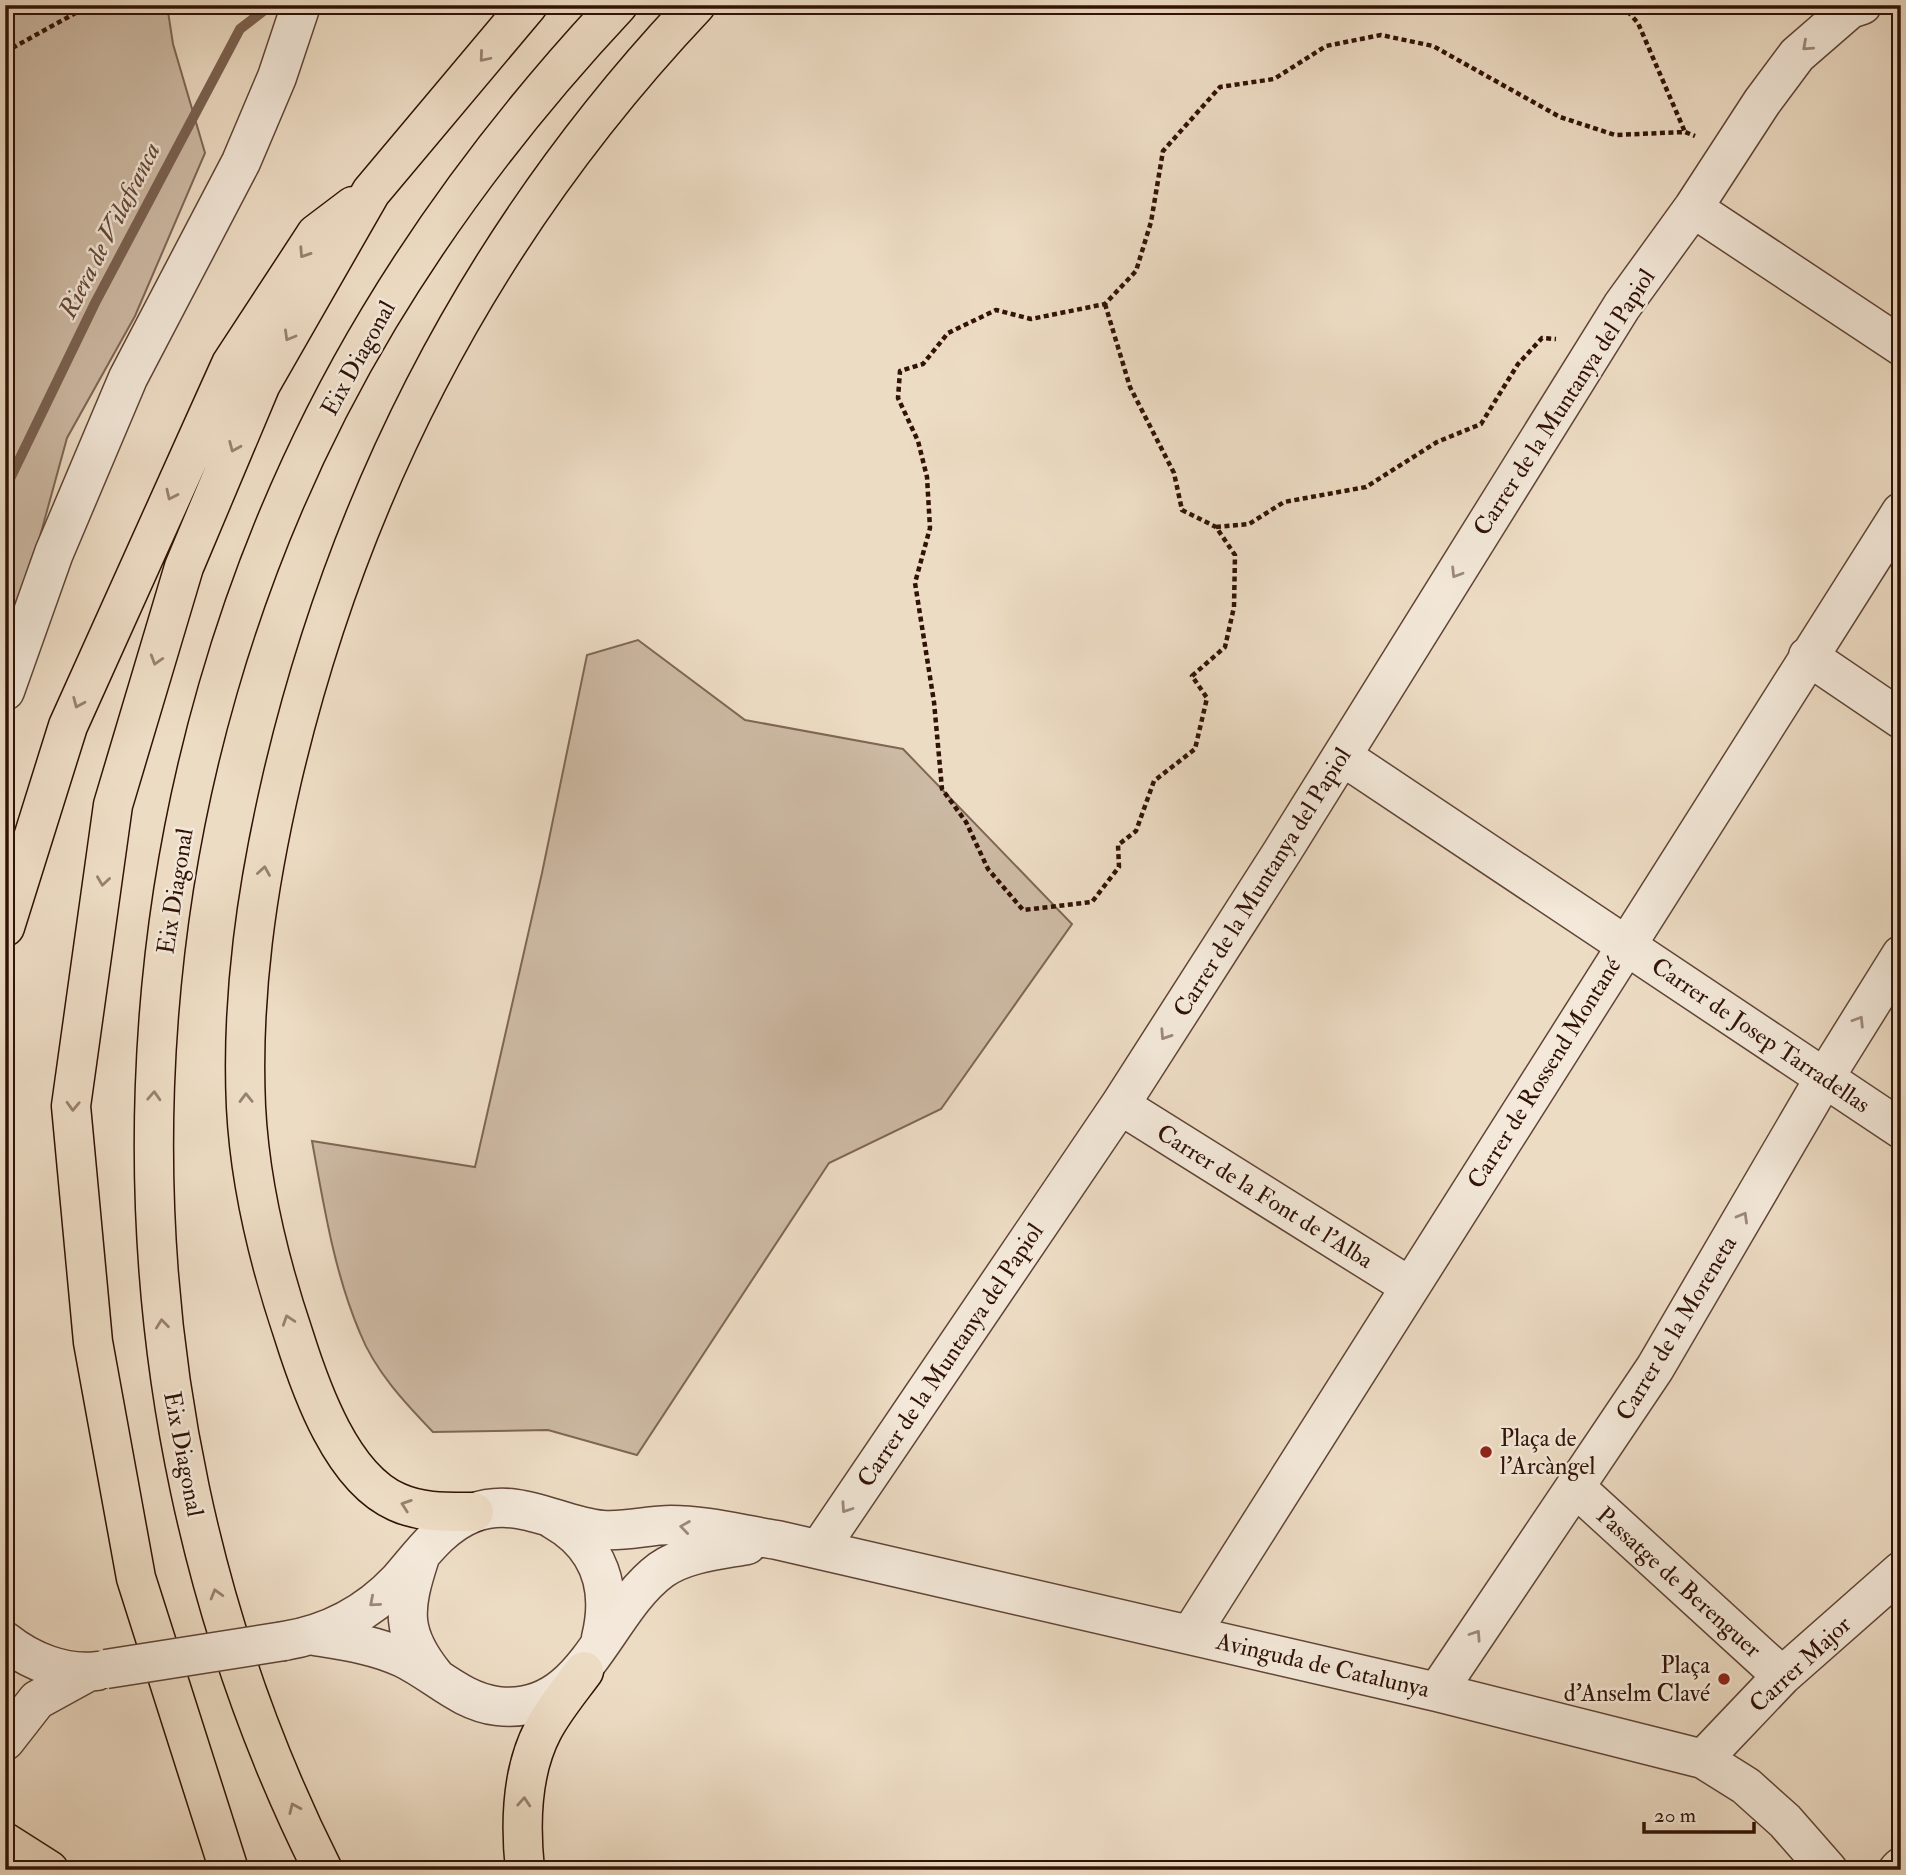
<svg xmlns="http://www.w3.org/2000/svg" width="1906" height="1875" viewBox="0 0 1906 1875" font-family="'IM FELL Double Pica',serif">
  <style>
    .green { fill: #cdbaa4; stroke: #7f6655; stroke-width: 2 }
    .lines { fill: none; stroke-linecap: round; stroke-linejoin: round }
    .stream { stroke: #7b6251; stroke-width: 10 }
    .minor-casing { stroke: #604436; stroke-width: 41 }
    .highway-casing { stroke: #311206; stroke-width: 41 }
    .path { stroke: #311206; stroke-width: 4.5; stroke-dasharray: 5 3.5; stroke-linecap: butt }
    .minor { stroke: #f3e8d9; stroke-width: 38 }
    .highway { stroke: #eddcc4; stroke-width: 38 }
    .minor-bridge-casing { stroke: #604436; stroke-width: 41; stroke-linecap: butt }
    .minor-bridge { stroke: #f3e8d9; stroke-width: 38 }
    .oneway { stroke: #9c887a }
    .oneway2 { stroke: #98816e }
    .poi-dot { fill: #8f2418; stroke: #f3e8d9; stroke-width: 2.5 }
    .labels { text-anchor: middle; stroke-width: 5; stroke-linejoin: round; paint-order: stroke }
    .street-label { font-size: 24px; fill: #311206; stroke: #f3e8d9 }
    .poi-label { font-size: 24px; fill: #311206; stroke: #f3e8d9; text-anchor: start }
    .water-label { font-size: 26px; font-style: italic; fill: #634738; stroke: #f3e8d9 }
  </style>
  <rect width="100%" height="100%" fill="#eddcc4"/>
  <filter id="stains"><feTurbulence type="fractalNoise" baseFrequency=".00286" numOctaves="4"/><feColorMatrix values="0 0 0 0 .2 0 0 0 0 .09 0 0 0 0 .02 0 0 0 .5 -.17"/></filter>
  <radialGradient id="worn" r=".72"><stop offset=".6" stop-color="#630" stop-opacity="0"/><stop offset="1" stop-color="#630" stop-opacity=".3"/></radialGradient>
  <path class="green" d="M5,5h162l6,39 32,109 -70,163 -68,122 -39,142 -23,54z
    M638,640l107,80 158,29 169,175 -131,185 -112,54 -192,292 -89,-25 -115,2c-28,-29 -58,-61 -73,-99 -26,-61 -36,-127 -48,-192l163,26 67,-294 45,-218z"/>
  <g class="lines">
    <path class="stream" d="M5,489l90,-186 145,-274 31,-24"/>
    <defs>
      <path id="minor" d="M1693,208l208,138
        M1808,656l93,63
        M5,691l49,-138 74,-175 113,-216 36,-85 24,-72
        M1342,756l559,373
        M1120,1105l289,181
        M1575,1487l207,189
        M554,1520c46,26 59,69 47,118
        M819,1549l301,-444 162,-253 340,-546 71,-98 69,-106 35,-47 53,-46 12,-4
        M420,1557c-17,52 -20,76 15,119
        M1190,1635l711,-1123
        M315,1636c31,5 60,9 88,22 33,16 57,43 94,48 88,11 106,-93 164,-136 24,-17 58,-20 86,-25
        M5,1641c25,20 59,34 92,30
        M284,1641c44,-7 84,-28 115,-61 22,-25 42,-55 74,-67 45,-17 86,13 129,17 24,2 46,-5 69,-5 35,0 72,10 106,15l660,152 266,67 43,27 39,35 43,49
        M1437,1692l218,-324 170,-291 76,-122
        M5,1741l32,-41 51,-28
        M1703,1759l79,-83 119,-105
        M1898,1870l3,-3"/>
      <path id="highway" d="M5,927l63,-201 163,-362 85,-130 37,-28
        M474,1512c-27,0 -53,1 -77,-10 -55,-24 -86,-112 -103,-166 -25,-74 -44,-150 -48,-229 -5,-111 11,-220 36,-328 69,-295 206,-554 414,-774
        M5,1842l44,28
        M229,1870l-93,-292 -43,-236 -22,-236 42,-301 71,-238 77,-183 110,-192 157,-187
        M323,1870c-243,-484 -224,-1087 56,-1552 68,-113 149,-217 239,-313
        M525,1870c-5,-47 -4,-98 18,-140 11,-21 27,-40 41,-59"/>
    </defs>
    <use href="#minor" class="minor-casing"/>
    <use href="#highway" class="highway-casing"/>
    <path class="path" d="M1622,5l16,18 47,109
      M5,52l85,-47
      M1105,304l25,83 44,86 8,37 34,17 19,28 -1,52 -9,40 -33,29 15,22 -12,51 -41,32 -18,50 -18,14 1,22 -27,35 -69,8 -35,-41 -22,-47 -24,-33 -8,-87 -19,-119 15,-55 -3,-51 -9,-36 -20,-43 2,-27 23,-7 25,-31 48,-23 35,9 74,-15 31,-33 15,-49 12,-71 57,-64 54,-8 52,-33 55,-11 52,11 127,71 55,18 70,-3 10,4
      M1216,527l33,-3 35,-22 82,-15 71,-45 44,-18 37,-60 24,-26 14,1"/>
    <use href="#minor" class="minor"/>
    <use href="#highway" class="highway"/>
    <defs>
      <path id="minor-bridge" d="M106,1669l178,-28"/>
    </defs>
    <use href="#minor-bridge" class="minor-bridge-casing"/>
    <use href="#minor-bridge" class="minor-bridge"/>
  </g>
  <defs><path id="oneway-chevron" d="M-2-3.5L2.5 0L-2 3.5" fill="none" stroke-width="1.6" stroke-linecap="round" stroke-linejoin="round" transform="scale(1.75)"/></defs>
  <g class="oneway">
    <use href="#oneway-chevron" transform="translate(1807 46) rotate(138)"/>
    <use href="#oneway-chevron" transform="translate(1456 573) rotate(122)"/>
    <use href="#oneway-chevron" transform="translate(1859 1021) rotate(-58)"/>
    <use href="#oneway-chevron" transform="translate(1165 1035) rotate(123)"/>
    <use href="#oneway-chevron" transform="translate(1743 1217) rotate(-60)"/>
    <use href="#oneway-chevron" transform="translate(846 1508) rotate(124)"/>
    <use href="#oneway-chevron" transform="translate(685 1527) rotate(-172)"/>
    <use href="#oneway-chevron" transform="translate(374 1602) rotate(139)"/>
    <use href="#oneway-chevron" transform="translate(1476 1635) rotate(-56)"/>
  </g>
  <g class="oneway2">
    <use href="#oneway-chevron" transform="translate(484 57) rotate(130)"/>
    <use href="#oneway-chevron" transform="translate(304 253) rotate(123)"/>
    <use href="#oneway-chevron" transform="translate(289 336) rotate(120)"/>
    <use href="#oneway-chevron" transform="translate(234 447) rotate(113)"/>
    <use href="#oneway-chevron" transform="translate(171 495) rotate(115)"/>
    <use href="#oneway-chevron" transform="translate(156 660) rotate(107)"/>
    <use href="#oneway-chevron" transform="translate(78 703) rotate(113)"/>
    <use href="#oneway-chevron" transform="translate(264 871) rotate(-81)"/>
    <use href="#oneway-chevron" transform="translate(103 881) rotate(98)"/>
    <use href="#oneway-chevron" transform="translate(154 1096) rotate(-87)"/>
    <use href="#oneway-chevron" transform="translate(246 1098) rotate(-91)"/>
    <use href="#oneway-chevron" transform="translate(73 1106) rotate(92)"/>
    <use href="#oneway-chevron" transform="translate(288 1320) rotate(-108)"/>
    <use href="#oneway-chevron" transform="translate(162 1324) rotate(-96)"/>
    <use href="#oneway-chevron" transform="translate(406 1505) rotate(-161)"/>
    <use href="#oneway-chevron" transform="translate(216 1594) rotate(-106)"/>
    <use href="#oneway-chevron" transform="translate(524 1802) rotate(-86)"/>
    <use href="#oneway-chevron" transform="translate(294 1808) rotate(-114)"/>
  </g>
  <g class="poi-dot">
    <circle cx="1486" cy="1452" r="7"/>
    <circle cx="1724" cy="1679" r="7"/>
  </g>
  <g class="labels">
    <g class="street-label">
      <text transform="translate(358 358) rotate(-61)" y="8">Eix Diagonal</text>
      <text transform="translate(1564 402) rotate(-57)" y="8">Carrer de la Muntanya del Papiol</text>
      <text transform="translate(1262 882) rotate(-58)" y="8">Carrer de la Muntanya del Papiol</text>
      <text transform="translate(175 891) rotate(-81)" y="8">Eix Diagonal</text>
      <text transform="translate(1761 1035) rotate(34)" y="8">Carrer de Josep Tarradellas</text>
      <text transform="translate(1544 1073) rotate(-58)" y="8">Carrer de Rossend Montané</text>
      <text transform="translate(1265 1196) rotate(32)" y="8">Carrer de la Font de l'Alba</text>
      <text transform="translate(1676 1328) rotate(-59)" y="8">Carrer de la Moreneta</text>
      <text transform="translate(950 1355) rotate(-56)" y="8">Carrer de la Muntanya del Papiol</text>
      <text transform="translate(184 1454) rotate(79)" y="8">Eix Diagonal</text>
      <text transform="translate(1679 1582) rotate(42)" y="8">Passatge de Berenguer</text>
      <text transform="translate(1800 1664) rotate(-43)" y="8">Carrer Major</text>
      <text transform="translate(1323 1665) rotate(13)" y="8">Avinguda de Catalunya</text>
    </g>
    <g class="poi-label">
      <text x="1500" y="1446">Plaça de<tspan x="1500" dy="28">l'Arcàngel</tspan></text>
      <text x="1710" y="1673" text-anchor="end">Plaça<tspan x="1710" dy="28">d'Anselm Clavé</tspan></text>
    </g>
    <g class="water-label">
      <text transform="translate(109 230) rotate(-63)" y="9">Riera de Vilafranca</text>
    </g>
  </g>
  <rect width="1906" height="1875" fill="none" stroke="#eddcc4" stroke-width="28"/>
  <rect x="7" y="7" width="1892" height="1861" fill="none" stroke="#311206" stroke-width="3.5"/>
  <rect x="14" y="14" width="1878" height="1847" fill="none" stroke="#311206" stroke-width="2"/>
  <path d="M1644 1822v10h110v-10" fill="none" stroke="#311206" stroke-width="3.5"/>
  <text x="1654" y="1822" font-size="21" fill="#311206" stroke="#f3e8d9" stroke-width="5" paint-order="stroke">20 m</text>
  <rect width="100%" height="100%" filter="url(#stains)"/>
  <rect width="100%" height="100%" fill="url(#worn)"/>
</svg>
